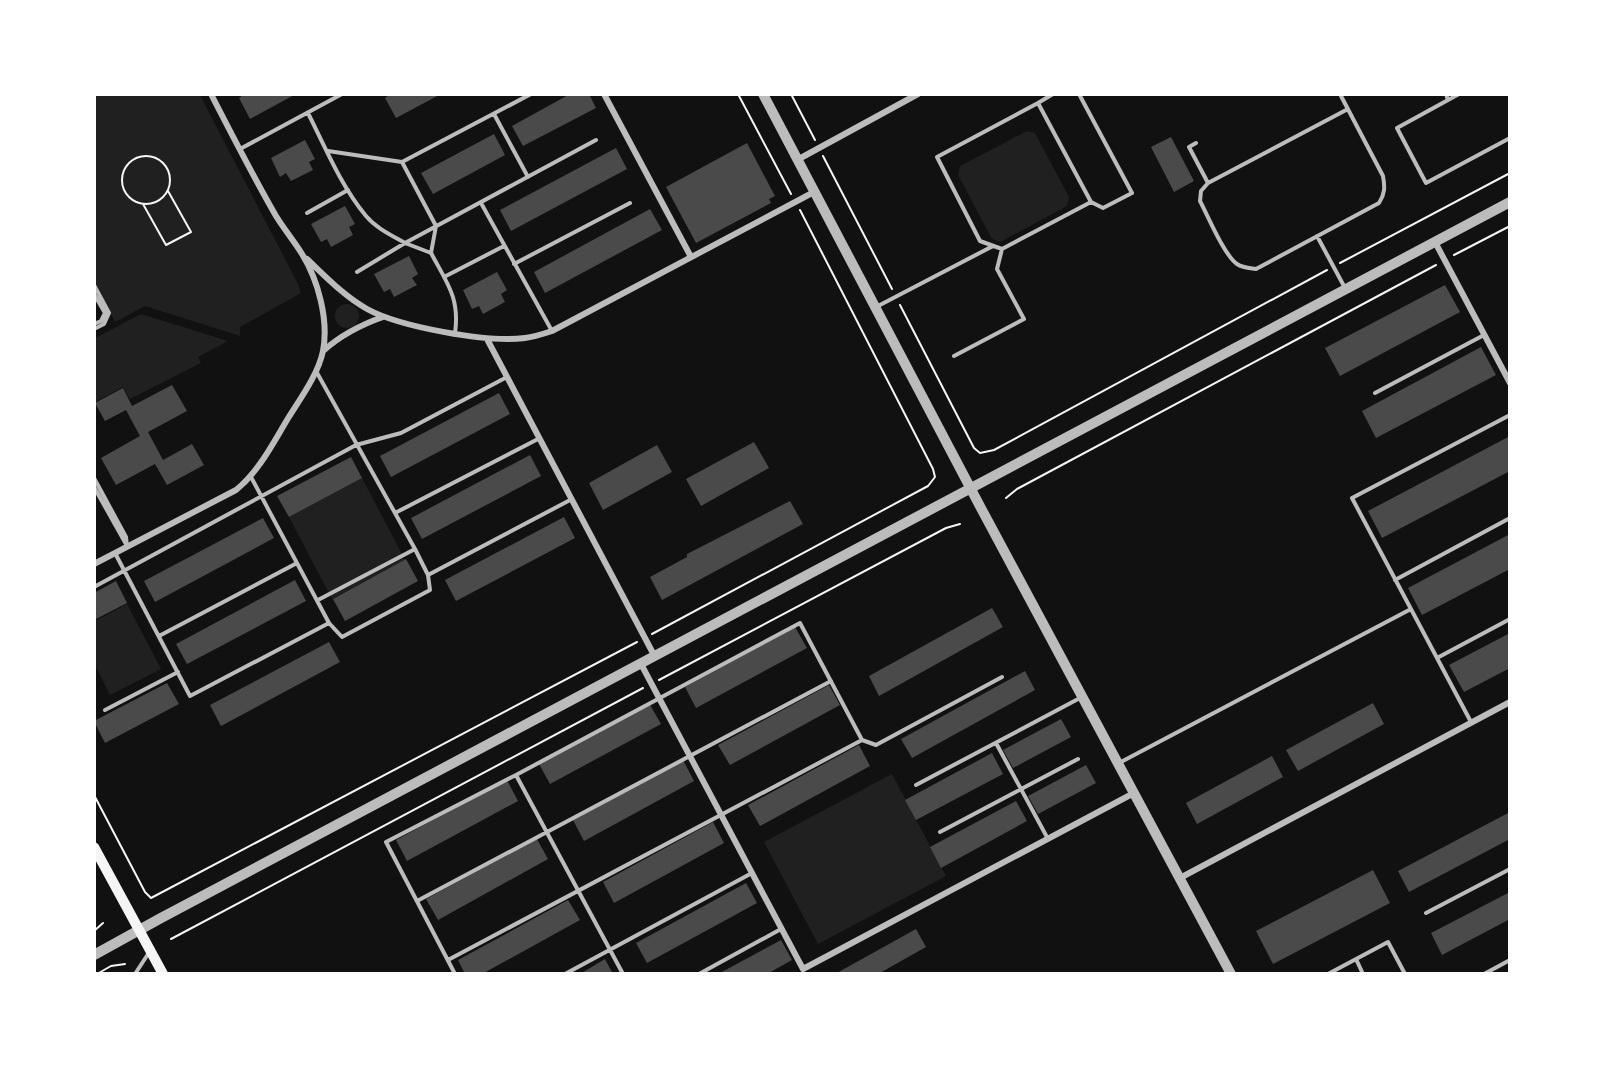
<svg xmlns="http://www.w3.org/2000/svg" width="1604" height="1068" viewBox="0 0 1604 1068" font-family="'Source Serif 4',serif">
  <style>
    .green { fill: #202020 }
    .building { fill: #4a4a4a }
    .lines { fill: none; stroke-linecap: round; stroke-linejoin: round }
    .path { stroke: #f5f5f5; stroke-width: 2 }
    .service { stroke: #bcbcbc; stroke-width: 4 }
    .minor { stroke: #bcbcbc; stroke-width: 6 }
    .tertiary { stroke: #bcbcbc; stroke-width: 10 }
    .secondary { stroke: #f5f5f5; stroke-width: 10 }
  </style>
  <rect width="100%" height="100%" fill="#111"/>
  <path class="green" d="M94,95h106l98,189 3,9 -61,34v9l-95,-30 -30,16 -20,-40z
    M1027,131l8,2 34,64 -2,9 -67,36 -8,-3 -34,-64 2,-9z
    M335 316a12 12 0 1 1 24 0a12 12 0 1 1-24 0Z
    M141,314l87,27 -30,16 3,6 -71,36 -7,-12 -28,15v-64z
    M362,478l43,82 -73,39 -43,-82z
    M127,604l34,65 -51,26 -15,-30v-44z
    M892,774l54,102 -128,68 -54,-102z"/>
  <path class="building" d="M245,94h51l-46,25 -11,-21z
    M391,94h50l-45,24 -11,-20z
    M570,94h19l7,14 -73,38 -11,-20z
    M494,134l11,21 -72,39 -12,-21z
    M1171,137l23,44 -20,11 -23,-45z
    M305,140l10,19 -6,3 4,8 -22,11 -5,-8 -6,4 -9,-19z
    M747,143l28,53 -6,3 2,4 -75,40 -30,-56z
    M616,148l11,21 -116,62 -11,-21z
    M345,206l10,18 -6,3 4,8 -22,12 -4,-8 -6,3 -10,-18z
    M650,209l12,21 -117,63 -11,-21z
    M409,256l9,18 -6,4 5,7 -23,12 -4,-8 -6,3 -10,-18z
    M497,272l10,18 -6,4 4,8 -22,12 -4,-8 -7,3 -9,-19z
    M1445,285l15,27 -120,64 -15,-28z
    M1481,347l15,28 -120,63 -14,-27z
    M172,385l15,26 -39,21 15,28 29,-16 12,21 -37,20 -12,-21 -39,21 -15,-27 39,-22 -14,-26 -21,11 -10,-18 28,-15 9,18z
    M499,393l11,21 -119,63 -11,-21z
    M1510,436v35l-128,67 -14,-27z
    M754,442l15,26 -68,38 -15,-27z
    M657,445l15,27 -69,38 -14,-27z
    M530,455l11,21 -119,63 -11,-21z
    M351,457l11,21 -73,39 -12,-21z
    M790,501l13,23 -141,76 -12,-23 37,-20v-3z
    M564,517l11,21 -119,63 -11,-21z
    M263,518l11,20 -119,64 -11,-21z
    M1510,534v35l-88,46 -14,-27z
    M406,559l12,22 -73,40 -12,-22z
    M295,580l11,21 -119,63 -11,-20z
    M116,581l11,22 -33,17v-27z
    M992,608l11,19 -124,69 -10,-20z
    M795,627l12,21 -111,60 -11,-21z
    M1510,633v35l-46,24 -15,-27z
    M329,642l11,20 -119,64 -11,-21z
    M1025,671l10,19 -123,68 -11,-19z
    M167,683l12,21 -74,39 -11,-22z
    M829,685l11,20 -110,60 -12,-20z
    M649,703l12,21 -111,60 -11,-20z
    M1373,703l11,21 -86,47 -12,-21z
    M1061,719l10,18 -58,31 -10,-18z
    M859,745l11,21 -110,60 -12,-21z
    M992,753l11,21 -87,46 -11,-20z
    M1272,756l11,21 -86,47 -11,-21z
    M683,760l11,21 -110,60 -11,-21z
    M1086,765l10,18 -58,31 -10,-18z
    M507,780l11,21 -111,60 -11,-21z
    M1016,801l11,20 -86,47 -11,-21z
    M1510,812v27l-101,53 -11,-21z
    M713,822l11,21 -110,60 -11,-21z
    M537,839l11,20 -110,61 -12,-21z
    M1373,870l17,33 -117,61 -17,-33z
    M746,883l11,20 -110,60 -11,-20z
    M1510,892v27l-68,36 -11,-22z
    M568,900l12,20 -98,54h-17l-7,-14z
    M916,929l10,18 -48,27h-43z
    M781,940l11,20 -25,14h-49z
    M605,959l8,15h-33z"/>
  <g class="lines">
    <path class="path" d="M738,94l53,100
      M791,94l24,46
      M122 180a24 24 0 1 1 48 0a24 24 0 1 1-48 0Z
      M823,156l69,133
      M143,204l23,41 25,-13 -23,-41
      M1454,255l56,-29
      M1340,263l170,-90
      M900,305l74,143 6,5 14,-3 333,-180
      M1006,498l11,-9 419,-224
      M652,634l276,-148 7,-9 -2,-8 -133,-259
      M659,680l287,-152 14,-4
      M94,795l51,97 6,6 486,-256
      M94,931l9,-8
      M171,939l472,-251
      M97,974l14,-8 14,-2"/>
    <path class="service" d="M1079,94l53,99 -29,15 -12,-6
      M1340,94l43,82c2,11 2,18 -4,27l-123,66c-7,-1 -13,-1 -19,-5 -13,-9 -29,-48 -37,-63l1,-10 7,-8 140,-74
      M1446,94l2,6
      M1459,94l-62,34 29,55 84,-45
      M1038,103l53,99 -89,47 -22,-8 -43,-84 101,-54 15,-9
      M308,113c17,34 33,73 58,103 10,12 25,19 39,27l191,-103
      M494,114l34,63
      M1196,143l-7,4 19,36
      M240,149l102,-55
      M328,151l74,11
      M481,203l71,128
      M307,213l41,-23
      M1317,236l28,52
      M431,253l5,-27 -34,-64 129,-68
      M514,264l116,-61
      M357,272l48,-29 26,10c16,30 29,45 24,80
      M444,277l60,-31
      M94,285l15,28 -5,11 -10,5
      M94,294l11,19 -4,8 -7,3
      M878,306l115,-60
      M954,356l70,-37 -27,-50 5,-20
      M316,371l99,178 13,26 2,15 -88,47 -13,-14
      M1375,393l109,-58
      M94,478l32,59 1,9
      M94,487l32,57
      M395,513l145,-75
      M115,553l75,143 139,-73 -78,-146
      M428,575l144,-76
      M1395,580l115,-62
      M94,587l262,-142 45,-12 106,-56
      M318,600l97,-51
      M159,636l138,-73
      M1437,658l73,-39
      M105,710l73,-38
      M1471,722l-119,-224 158,-83
      M996,743l52,96
      M1119,763l292,-154
      M916,785l164,-87
      M940,832l138,-73
      M417,901l414,-220
      M1426,913l84,-44
      M1356,959l7,15
      M448,960l414,-220 14,5 126,-68
      M135,974l15,-23
      M455,974l-69,-132 130,-67
      M565,974l187,-101
      M623,974l-107,-199 284,-152 62,117
      M699,974l82,-45
      M1328,974l60,-32 17,32
      M1484,974l26,-14"/>
    <path class="minor" d="M604,94l87,163
      M797,160l121,-66
      M1435,242l75,141
      M307,259c19,18 37,37 60,50 33,18 121,34 158,29 9,-1 18,-4 27,-7l262,-139
      M487,339l168,318
      M323,351c18,-16 37,-26 60,-34
      M94,564l142,-74c23,-19 36,-45 51,-70 13,-21 31,-45 36,-69 6,-31 -5,-71 -21,-97 -8,-13 -18,-25 -26,-38 -23,-40 -44,-81 -65,-122
      M641,664l162,305 331,-176
      M1180,878l330,-176"/>
    <path class="tertiary" d="M763,94l219,416 249,464
      M94,955l67,-37 1349,-716"/>
    <path class="secondary" d="M94,847l69,127"/>
  </g>
  <rect width="1604" height="1068" fill="none" stroke="#ffffff" stroke-width="192"/>
</svg>
